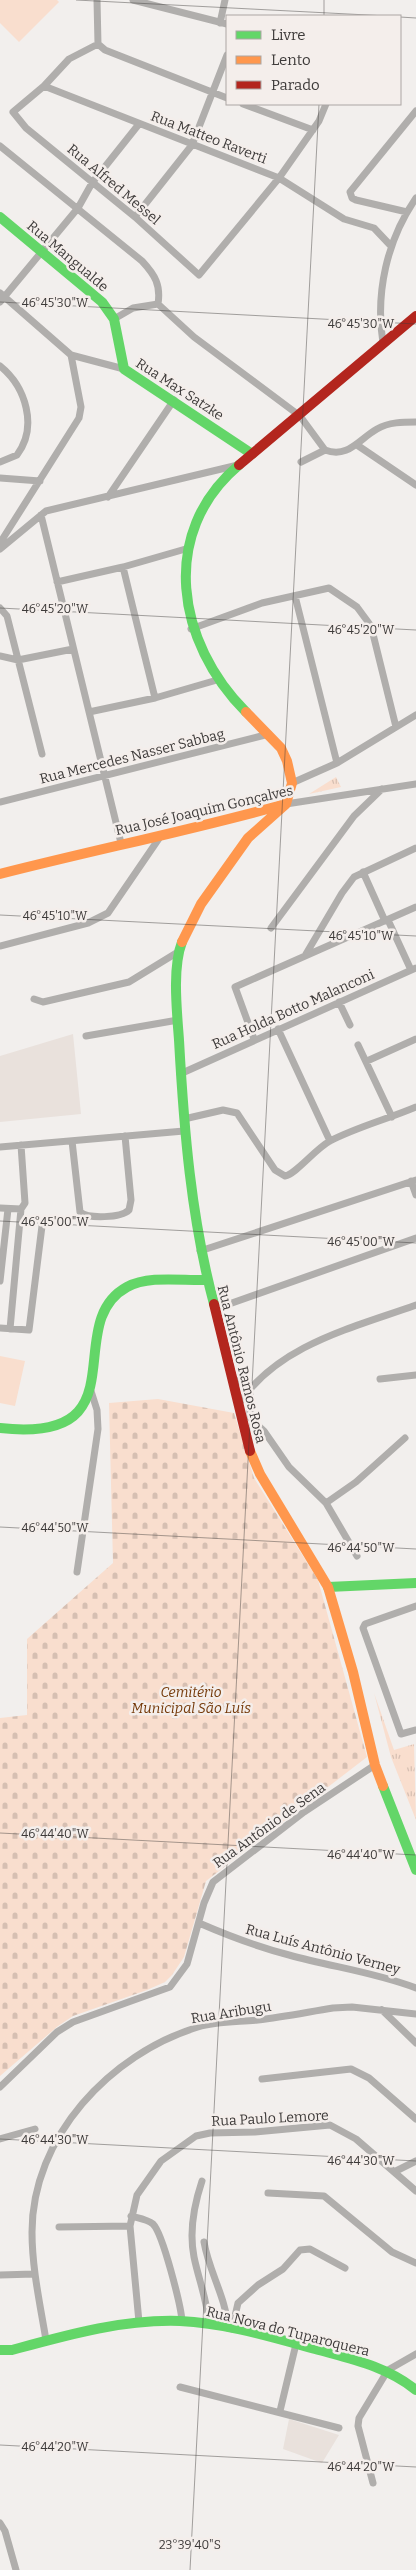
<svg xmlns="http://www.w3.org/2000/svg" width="416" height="2570" viewBox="0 0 416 2570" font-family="Bitter,serif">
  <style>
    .built { fill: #e9e1dc }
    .cemetery { fill: url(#cemetery-stones) }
    .park { fill: url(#park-tufts) }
    .pitch { fill: #f9dece }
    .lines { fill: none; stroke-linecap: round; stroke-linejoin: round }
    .street { stroke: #b0aeac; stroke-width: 7 }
    .fast { stroke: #63d668; stroke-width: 10 }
    .slow { stroke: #ff974d; stroke-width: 10 }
    .jam { stroke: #b3261e; stroke-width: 10 }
    .ticks { fill: none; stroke: #3e3b3a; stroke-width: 1; stroke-opacity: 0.45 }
    .labels { text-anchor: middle; stroke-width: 5; stroke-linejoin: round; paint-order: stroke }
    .street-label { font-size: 14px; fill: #3e3b3a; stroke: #f4eeeb }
    .park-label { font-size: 14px; font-style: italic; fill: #753a0a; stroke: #f4eeeb }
    .ticks-label { font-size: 12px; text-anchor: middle; fill: #3e3b3a; stroke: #f4eeeb; stroke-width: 5; stroke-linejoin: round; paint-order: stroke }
  </style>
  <defs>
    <pattern id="cemetery-stones" width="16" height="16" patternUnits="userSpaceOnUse" patternTransform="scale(1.25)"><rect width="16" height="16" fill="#f9dece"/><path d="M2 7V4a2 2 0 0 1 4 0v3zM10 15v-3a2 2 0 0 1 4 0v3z" fill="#d6bfb2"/></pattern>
    <pattern id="park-tufts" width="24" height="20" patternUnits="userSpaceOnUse" patternTransform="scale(1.25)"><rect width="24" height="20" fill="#f9dece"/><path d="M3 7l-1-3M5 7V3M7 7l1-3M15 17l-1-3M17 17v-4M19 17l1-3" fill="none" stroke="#d6bfb2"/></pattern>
  </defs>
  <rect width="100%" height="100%" fill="#f2efed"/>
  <path class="built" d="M73,1034l8,80 -81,8v-66z
    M289,2419l50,16 -17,28 -39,-14z"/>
  <path class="cemetery" d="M158,1399l76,14 20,65 64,102 49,177 -161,124 -22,76 -12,18 -7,7 -18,8 -74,26 -15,10 -58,50v-358l27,-3v-76l86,-76 -4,-160z"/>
  <path class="park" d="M336,777l5,10 -32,7z
    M374,1693l20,57 20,-6 2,76 -25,-63z"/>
  <path class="pitch" d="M0,0h57l2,2 -40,40 -19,-19z
    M0,1356l25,5 -10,45 -15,-3z"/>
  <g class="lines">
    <path class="street" d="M97,0l1,44
      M133,0l94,24
      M220,23l5,-23
      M98,44l7,6 122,48
      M44,86l25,-27 29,-15
      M243,104l70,26
      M326,104l-7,17 -40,57 -80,97 -64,-58 -109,-89 -13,-16 31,-26 235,92 65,41 30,9 17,18
      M0,146l142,115c13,14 19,24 16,43
      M407,212l-51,-12 -4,-2 -2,-6 66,-81
      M135,217l57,-72 35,-90
      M0,293l71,62 10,52 -2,11 -79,125
      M0,302l78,-94 14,-25 47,-59
      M158,304l36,33 106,79 25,34c23,9 34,-11 52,-21 12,-7 26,-7 39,-7
      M114,319l19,-11 25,-4
      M383,343c-8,-50 4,-103 33,-145
      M71,355l53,14
      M0,366c26,21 38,61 17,89l-17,7
      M357,445l59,40
      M301,462l24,-12
      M0,478l40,3
      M108,497l66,-97
      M41,515l80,328
      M0,549l46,-38 192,-46
      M123,567l32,131
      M57,582l66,-15 66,-19
      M295,596l42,167
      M0,608l7,8 35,138
      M191,629l71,-26 67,-15 28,19 14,19 25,101
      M0,656l18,4 55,-11
      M89,712l66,-14 62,-18
      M292,783l45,-20 79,-48
      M0,802l269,-68
      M286,804l130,-20
      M363,872l22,49
      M388,920l23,50
      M271,928l83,-112 28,-27
      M0,946l88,-23 20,-10 52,-76
      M306,954l36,-61 12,-16 62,-29
      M34,999l9,3 86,-20 49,-30
      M339,1002l11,23
      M278,1029l52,112
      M86,1036l92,-16
      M254,1039l-19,-52 181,-80
      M358,1045l34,72
      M367,1061l49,-22
      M180,1074l236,-106
      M184,1119l39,-9 14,3 38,57 10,6c11,-2 30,-27 45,-35 27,-14 58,-22 86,-34
      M72,1141l8,71c8,7 41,6 49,-2l2,-10 -6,-64
      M0,1147l184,-16
      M411,1181l5,14
      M0,1208l21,1 4,-6 -4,-58
      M200,1251l216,-71
      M0,1281l8,-72
      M215,1309l201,-71
      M0,1328l29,2 13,-104
      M10,1329l11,-120
      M233,1379l17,7
      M380,1379l36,-4
      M250,1386v32l14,13 25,36 37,36 31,53
      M238,1405c39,-60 114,-77 178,-100
      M326,1503l30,-21 49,-44
      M77,1572l21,-143 -1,-19 -6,-19
      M416,1606l-51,18 -2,4 38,106 15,-4
      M199,1923c30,13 59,24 90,32 43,12 85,17 127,33
      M382,2010l34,33
      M262,2079l89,-10 18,9 47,41
      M0,2087l57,-55 16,-10 97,-35 17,-23 17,-61 9,-21 91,-70 71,-47
      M0,2139l35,-10
      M394,2172l22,-11
      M202,2181c-8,24 -13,51 -8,76 5,24 13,42 15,67
      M268,2193l56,3 68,56 24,11
      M131,2216c7,2 16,3 22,8 10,10 28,82 29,97
      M59,2227l71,-1
      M204,2242c5,30 22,55 24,86
      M0,2275l34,-1
      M139,2322l-9,-96 7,-31 24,-34 35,-25 14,-3 45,-1 75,-7 26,14 60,52
      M232,2329l6,-26 20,-18 25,-16 17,-19 10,-1 35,19
      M46,2340c-6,-36 -14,-72 -14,-108 0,-95 78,-178 166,-205 18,-6 40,-5 60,-7 25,-3 50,-8 75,-12l19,-1 64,7
      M180,2387l159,41
      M280,2411l16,-67
      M373,2483l-15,-57 1,-8 29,-48 28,-16
      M0,2523l5,8 11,39"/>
    <path class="fast" d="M0,217l102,85 12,17 10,50 128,85
      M239,465c-81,68 -62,178 7,247
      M182,942c-10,26 -5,70 -3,98 5,90 12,178 35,264
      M0,1428c144,16 59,-104 127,-141 22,-12 56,-6 80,-7
      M328,1587l88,-4
      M383,1786l33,84
      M0,2350h12c55,-15 111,-31 168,-29 46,2 91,16 135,28 36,10 71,17 101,41"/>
    <path class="slow" d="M0,874c94,-24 188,-43 282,-69
      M182,942l19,-38 47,-66 38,-34 6,-21 -5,-22 -6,-13 -35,-36
      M250,1451l10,23 68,113 25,85 22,93 8,21"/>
    <path class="jam" d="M239,465l177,-149
      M214,1304l36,147"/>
  </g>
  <path class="ticks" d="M76,0l311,16M324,16v-16M400,17l16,1M0,302l416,22M0,608l416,22M0,915l416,21M0,1221l416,22M0,1527l416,22M0,1833l416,22M0,2139l416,22M0,2445l416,22M190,2570l129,-2466"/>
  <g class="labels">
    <g class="street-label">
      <text transform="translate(209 137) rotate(21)" y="5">Rua Matteo Raverti</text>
      <text transform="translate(114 184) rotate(40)" y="5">Rua Alfred Messel</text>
      <text transform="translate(68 256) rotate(40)" y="5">Rua Mangualde</text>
      <text transform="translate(180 389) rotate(33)" y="5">Rua Max Satzke</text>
      <text transform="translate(132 756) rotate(-14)" y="5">Rua Mercedes Nasser Sabbag</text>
      <text transform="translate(204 810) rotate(-13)" y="5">Rua José Joaquim Gonçalves</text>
      <text transform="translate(293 1009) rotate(-24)" y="5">Rua Holda Botto Malanconi</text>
      <text transform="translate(242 1364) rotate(76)" y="5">Rua Antônio Ramos Rosa</text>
      <text transform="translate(269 1825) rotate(-36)" y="5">Rua Antônio de Sena</text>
      <text transform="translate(323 1949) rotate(15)" y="5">Rua Luís Antônio Verney</text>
      <text transform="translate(231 2012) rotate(-9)" y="5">Rua Aribugu</text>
      <text transform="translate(270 2118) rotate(-3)" y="5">Rua Paulo Lemore</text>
      <text transform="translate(288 2331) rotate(14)" y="5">Rua Nova do Tuparoquera</text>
    </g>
    <g class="park-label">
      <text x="191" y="1697">Cemitério<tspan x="191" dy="16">Municipal São Luís</tspan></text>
    </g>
  </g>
  <g class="ticks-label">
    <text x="55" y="307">46°45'30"W</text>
    <text x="361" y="328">46°45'30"W</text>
    <text x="55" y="613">46°45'20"W</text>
    <text x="361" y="634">46°45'20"W</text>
    <text x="55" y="920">46°45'10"W</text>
    <text x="361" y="940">46°45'10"W</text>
    <text x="55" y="1226">46°45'00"W</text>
    <text x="361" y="1246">46°45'00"W</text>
    <text x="55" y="1532">46°44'50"W</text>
    <text x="361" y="1552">46°44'50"W</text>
    <text x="55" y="1838">46°44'40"W</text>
    <text x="361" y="1859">46°44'40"W</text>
    <text x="55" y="2144">46°44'30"W</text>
    <text x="361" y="2165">46°44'30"W</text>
    <text x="55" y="2451">46°44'20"W</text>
    <text x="361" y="2471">46°44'20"W</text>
    <text x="190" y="2549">23°39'40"S</text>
  </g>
  <rect x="226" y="15" width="175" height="90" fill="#f4eeeb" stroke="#aba6a4"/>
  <rect x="236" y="31" width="25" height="8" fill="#63d668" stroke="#aba6a4"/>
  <text x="271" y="40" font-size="15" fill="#3e3b3a">Livre</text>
  <rect x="236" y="56" width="25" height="8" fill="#ff974d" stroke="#aba6a4"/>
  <text x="271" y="65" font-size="15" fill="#3e3b3a">Lento</text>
  <rect x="236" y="81" width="25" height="8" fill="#b3261e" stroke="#aba6a4"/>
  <text x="271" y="90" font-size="15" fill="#3e3b3a">Parado</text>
</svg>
